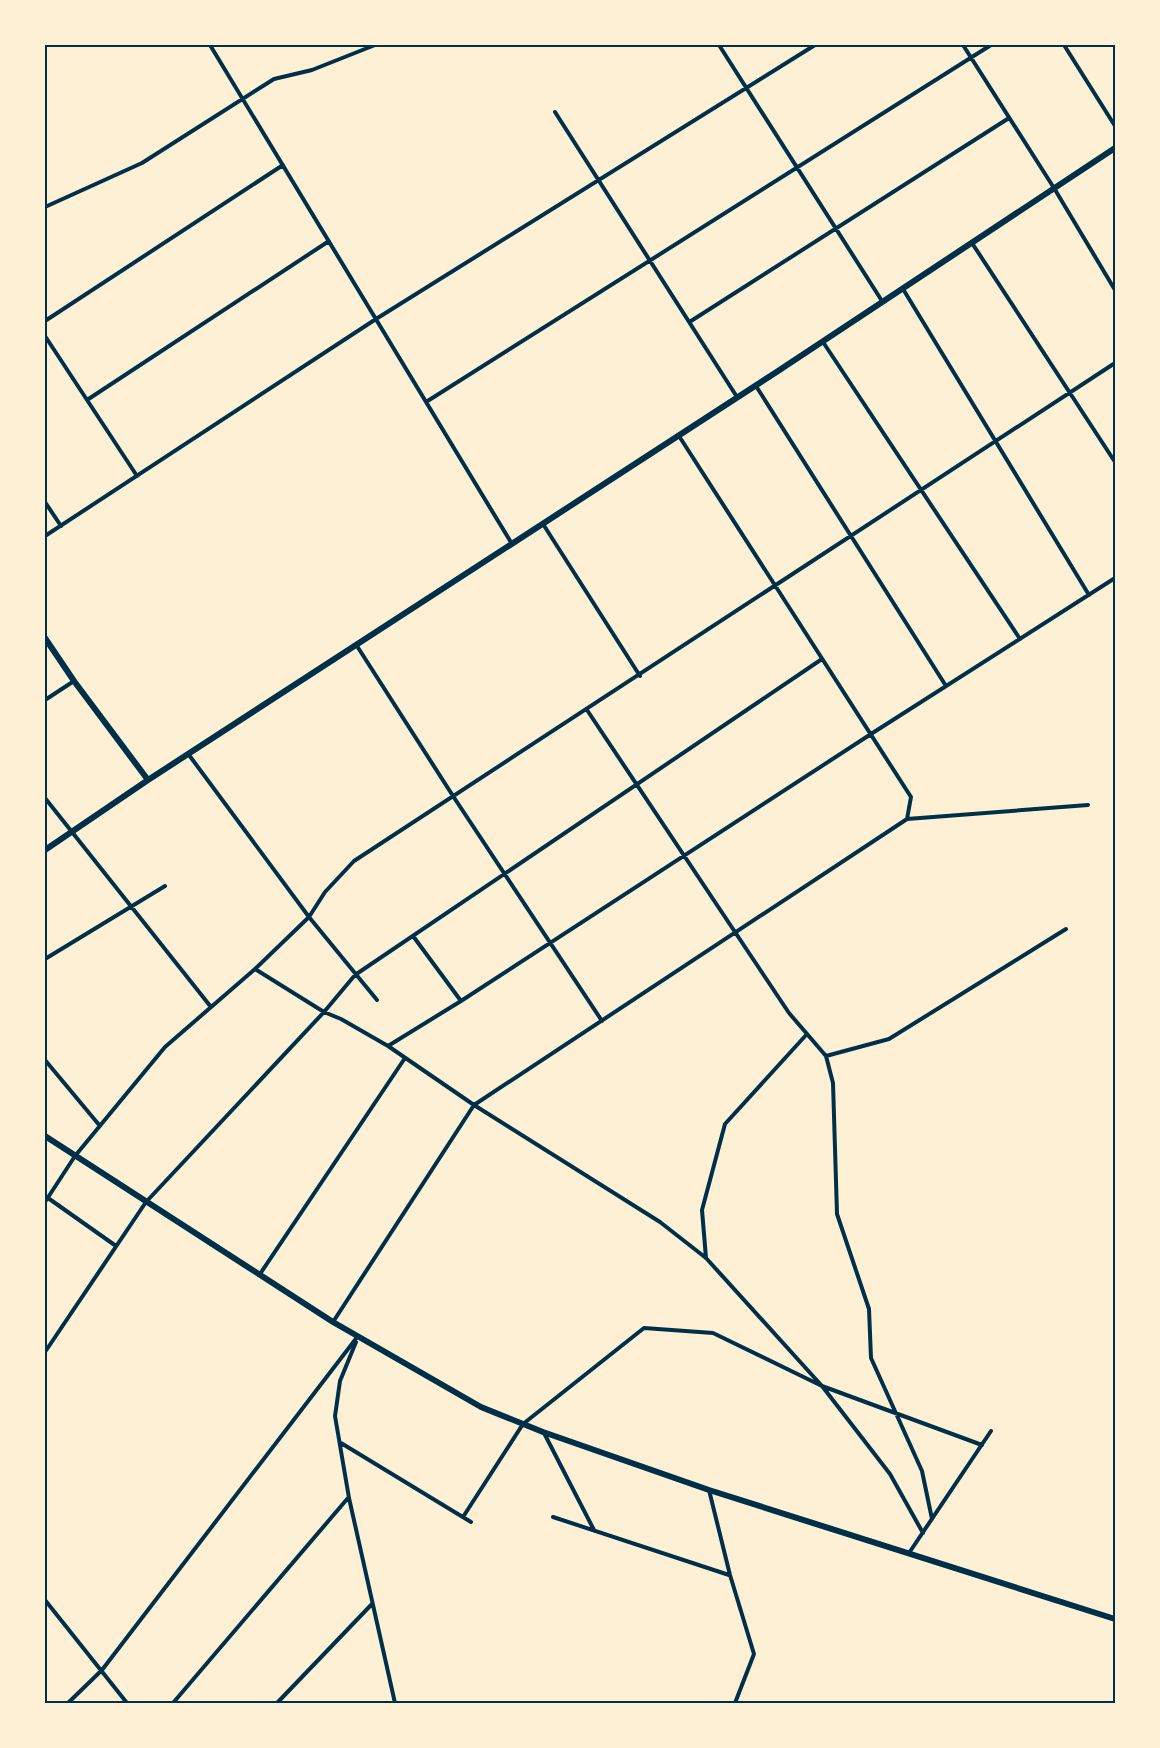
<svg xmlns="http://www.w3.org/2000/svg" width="1160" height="1748" viewBox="0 0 1160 1748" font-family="Merriweather,serif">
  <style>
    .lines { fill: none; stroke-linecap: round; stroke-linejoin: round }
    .minor { stroke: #003049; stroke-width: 4 }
    .primary { stroke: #003049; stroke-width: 6 }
    .neatline { fill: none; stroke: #003049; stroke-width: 2 }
  </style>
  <rect width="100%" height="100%" fill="#fdf0d5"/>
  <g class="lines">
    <path class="minor" d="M210,45l302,499
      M719,45l163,256
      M963,45l91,143 61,102
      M1064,45l51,81
      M555,112l182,285
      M45,207l97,-44 132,-84 38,-9 63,-25
      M972,243l143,219
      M903,289l186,306
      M45,321l238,-156
      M691,321l318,-203
      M45,336l92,140
      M823,342l197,297
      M756,386l190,300
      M87,400l242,-159
      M426,402l565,-357
      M679,436l232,361 -4,22
      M45,502l16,24
      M543,524l97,152
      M45,536l331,-217 439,-274
      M357,646l96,150 149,225
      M45,700l29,-19
      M587,710l202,303 37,43 7,27 4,131 32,95 2,49 51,113 10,48
      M189,755l120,162 68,83
      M45,798l166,209
      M413,936l48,65
      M45,959l120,-73
      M255,969l69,43 17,7 47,27 86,59 186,117 46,36 116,128 68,88 33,59
      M388,1046l73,-45 410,-267 244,-156
      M826,1056l63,-17 177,-110
      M45,1060l55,66
      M48,1198l68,48
      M45,1202l30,-46 90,-109 90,-78 54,-52 16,-25 29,-31 761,-498
      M706,1258l-4,-48 23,-86 82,-90
      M260,1274l145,-216
      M333,1322l141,-217 433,-286 181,-14
      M356,1342l-16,39 -5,35 14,82 46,205
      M45,1352l101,-150 178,-190 31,-37 467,-316
      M544,1433l50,97
      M341,1443l130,79
      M709,1490l21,85 24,79 -19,49
      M463,1517l60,-93 121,-96 69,5 109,53 160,59
      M553,1517l176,58
      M909,1553l82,-122
      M45,1600l82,103
      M68,1703l34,-33 256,-334
      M173,1703l175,-205
      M277,1703l95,-99"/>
    <path class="primary" d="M45,638l29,43 74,99
      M45,850l103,-70 627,-407 340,-225
      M45,1136l288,186 148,85 62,25 166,58 406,129"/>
  </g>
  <rect width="1160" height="1748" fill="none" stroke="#fdf0d5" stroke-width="93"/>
  <rect x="46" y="46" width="1068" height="1656" class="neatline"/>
</svg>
